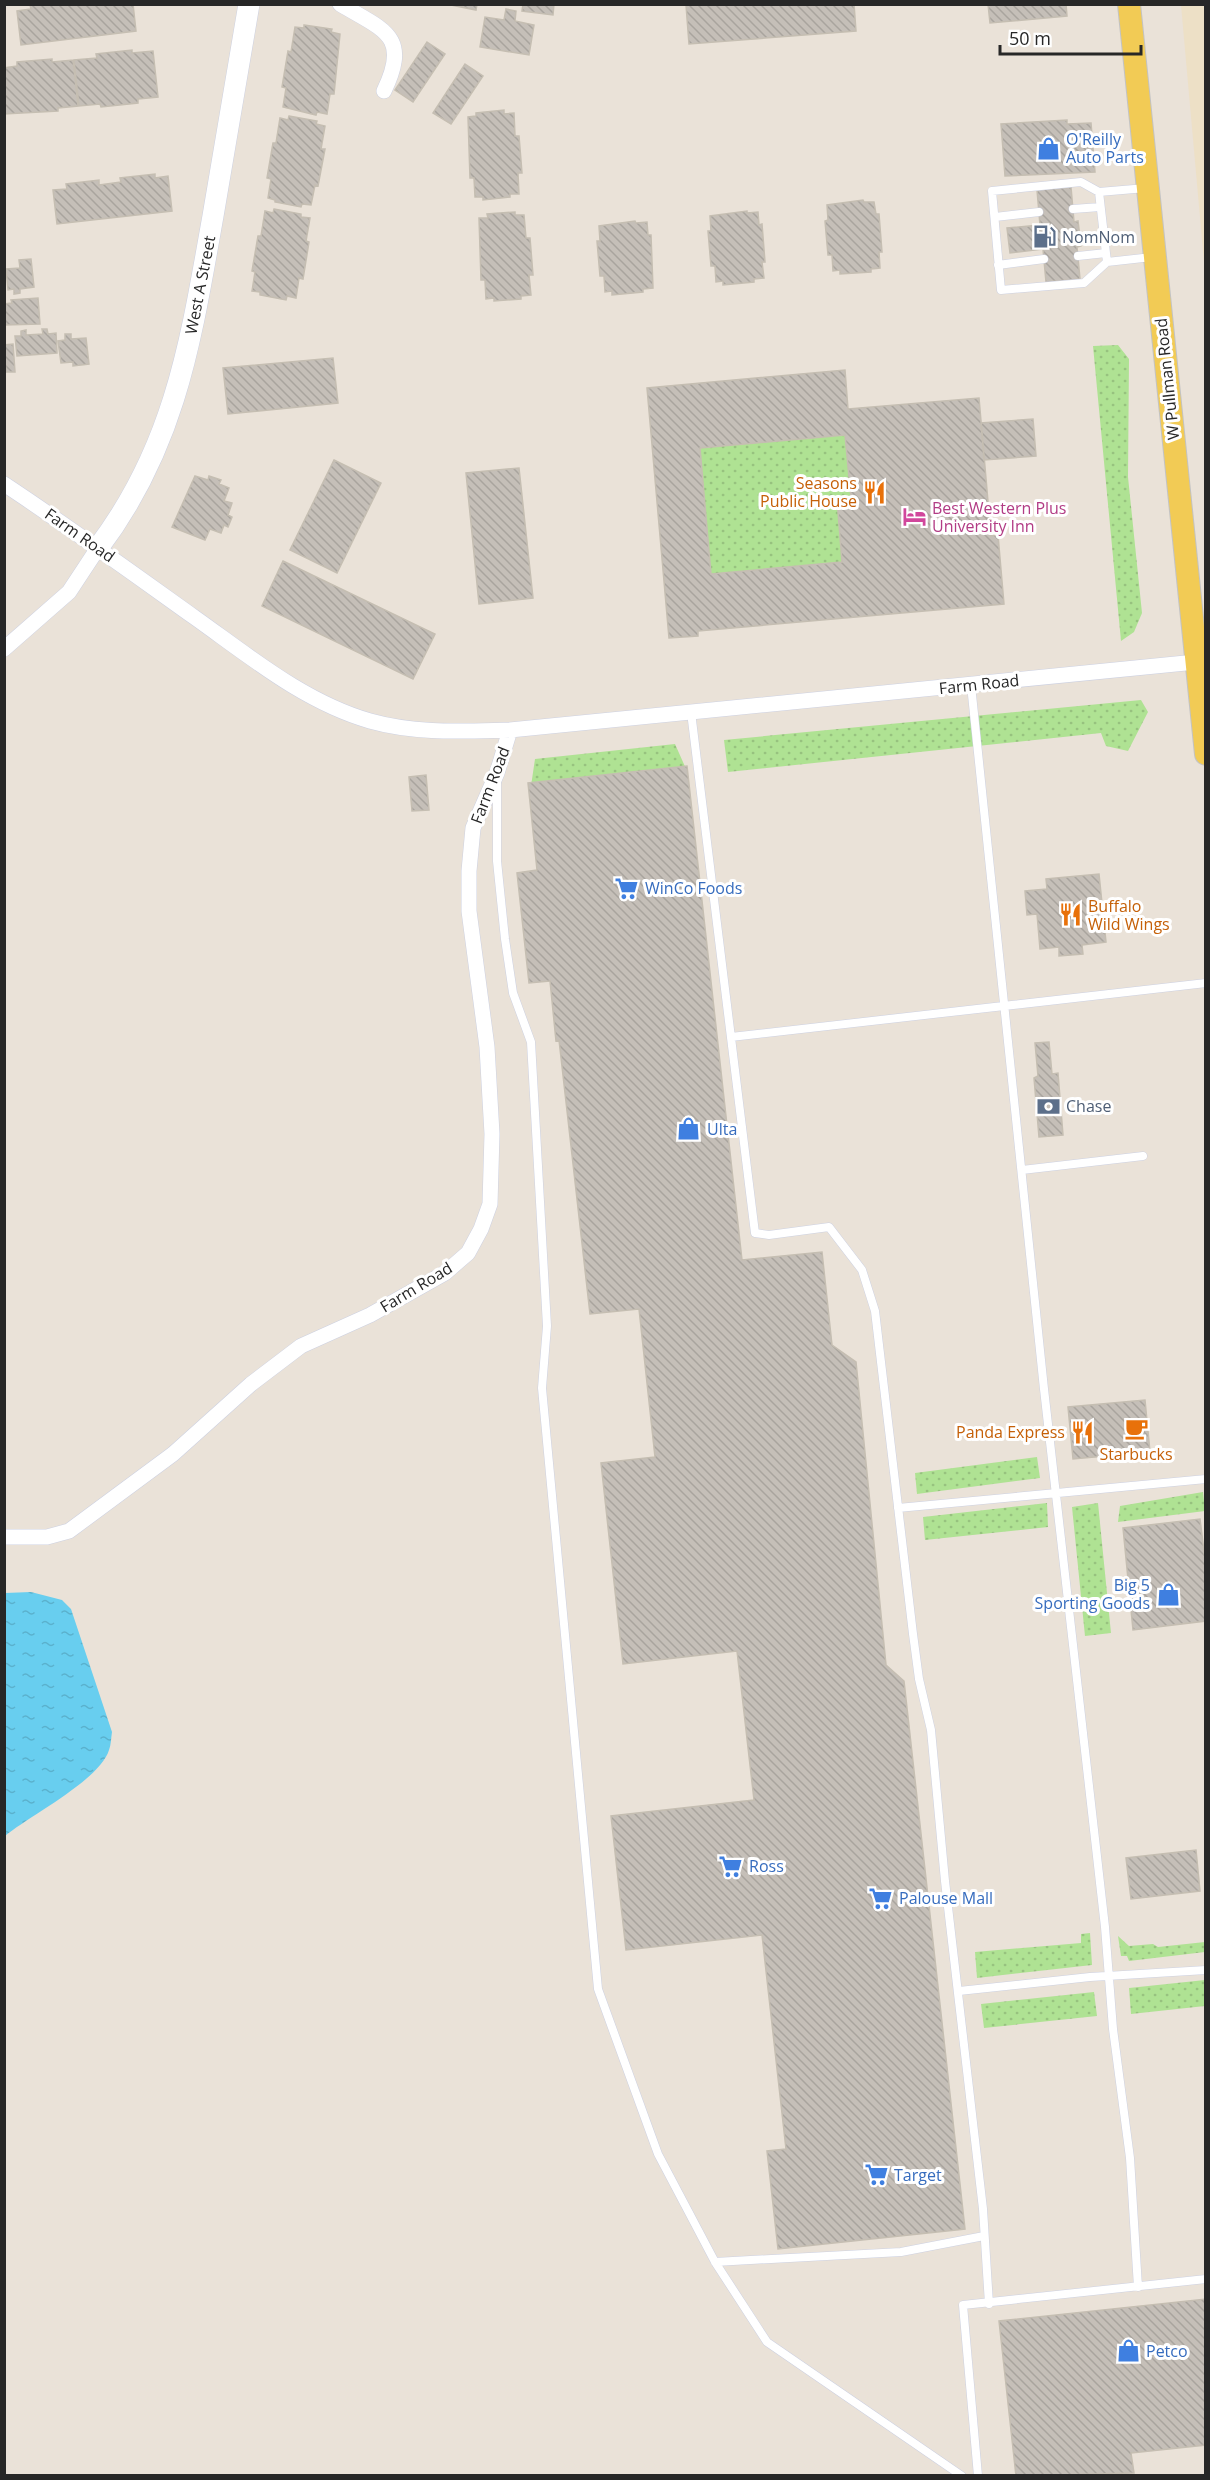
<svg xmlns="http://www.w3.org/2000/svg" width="1210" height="2480" viewBox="0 0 1210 2480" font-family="'Open Sans',sans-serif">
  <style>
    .education { fill: #ede0c6 }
    .green { fill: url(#green-dots) }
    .water { fill: url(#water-ripples) }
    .building { fill: url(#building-back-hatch); stroke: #c5beb2; stroke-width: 1.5; fill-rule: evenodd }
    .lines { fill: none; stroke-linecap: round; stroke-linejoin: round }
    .lane-casing { stroke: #cdd1e1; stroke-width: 9 }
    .street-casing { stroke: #cdd1e1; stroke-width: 16 }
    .secondary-casing { stroke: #cdd1e1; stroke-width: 22 }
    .primary-casing { stroke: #c3c3c3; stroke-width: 24 }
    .lane { stroke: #fff; stroke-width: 8 }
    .street { stroke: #fff; stroke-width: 15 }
    .secondary { stroke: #fff; stroke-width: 21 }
    .primary { stroke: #f2cb55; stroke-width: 22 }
    .labels { text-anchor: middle; stroke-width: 6; stroke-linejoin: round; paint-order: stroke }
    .shop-label { font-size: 16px; fill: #366cbe; stroke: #fff; text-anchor: start }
    .service-label { font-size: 16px; fill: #4e5e75; stroke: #fff; text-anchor: start }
    .street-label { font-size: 16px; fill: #272727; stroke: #fff }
    .food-label { font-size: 16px; fill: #c56008; stroke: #fff; text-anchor: end }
    .hotel-label { font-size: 16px; fill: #b23c85; stroke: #fff; text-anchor: start }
  </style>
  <defs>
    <pattern id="green-dots" width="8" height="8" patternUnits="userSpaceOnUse" patternTransform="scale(1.5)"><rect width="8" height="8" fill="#afe293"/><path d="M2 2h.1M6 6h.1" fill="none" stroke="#97c27f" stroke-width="1.8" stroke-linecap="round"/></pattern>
    <pattern id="water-ripples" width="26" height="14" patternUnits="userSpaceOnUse" patternTransform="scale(1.5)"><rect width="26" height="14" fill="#68ceef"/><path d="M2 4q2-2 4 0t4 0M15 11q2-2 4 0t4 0" fill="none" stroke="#5ab1cd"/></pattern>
    <pattern id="building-back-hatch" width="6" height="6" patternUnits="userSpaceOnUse" patternTransform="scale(1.5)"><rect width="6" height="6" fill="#c5bfb8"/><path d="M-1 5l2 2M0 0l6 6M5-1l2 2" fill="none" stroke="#a9a49e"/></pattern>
  </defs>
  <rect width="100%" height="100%" fill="#eae2d8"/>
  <path class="education" d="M1181,5h24v268z"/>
  <path class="green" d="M1118,345l11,14 -1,118 14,136 -8,19 -13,9 -28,-295z
    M845,435l6,63 -14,2 5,62 -131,12 -11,-126z
    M1141,700l7,12 -20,39 -22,-5 -5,-13 -373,39 -4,-32z
    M675,744l12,27 -156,15 4,-27z
    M1037,1457l3,21 -123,16 -2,-21z
    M1203,1492l2,19 -87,11 2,-16z
    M1047,1503l1,24 -123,13 -2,-23z
    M1098,1503l13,130 -26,3 -13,-129z
    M1090,1933l2,32 -115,13 -2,-26 106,-9v-9z
    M1118,1936l11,10 24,-2 5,3 47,-5v10l-76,9 -2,-5h-6z
    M1205,1980v26l-74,8 -2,-26z
    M1094,1992l3,24 -113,12 -3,-24z"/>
  <path class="water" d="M31,1592l31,8 9,9 41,123c-1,6 -1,13 -3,18 -9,30 -80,66 -104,86v-243z"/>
  <path class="building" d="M133,4l3,27 -115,14 -4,-34 14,-2 -1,-4z
    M446,4h31l-1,6z
    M523,4h31l-1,11 -31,-4z
    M854,4l2,27 -167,13 -3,-39z
    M988,4h78l1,12 -77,7z
    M506,9l10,2 -1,10 19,4 -5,30 -49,-8 5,-30 19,3z
    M304,25l28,4 -1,3 9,2 -6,60h-4l-3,20 -10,-2 -1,3 -33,-8 3,-19 -4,-1 6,-36 3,1 4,-25 9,1z
    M427,42l18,12 -32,48 -18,-12z
    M132,50v3l21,-2 5,46 -20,2v4l-37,4 -1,-3 -21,2 -5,-46 23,-2 -1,-4z
    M52,59v3l21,-2 5,46 -20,2v3l-54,3v-46l13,-2v-4z
    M465,64l18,12 -32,48 -18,-11z
    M504,110v4l10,-1 1,23h4l3,37h-4l1,21h-9v3l-27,3v-3h-8l-1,-19h-4l-2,-61 8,-1v-3z
    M289,116l28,5 -1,3 9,2 -4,23h4l-7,37 -3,-1 -4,20 -9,-1 -1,3 -26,-5v-2l-7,-2 3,-19 -4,-1 6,-35h3l4,-25 8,2z
    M1067,120v4l24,-1 4,49 -90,4 -4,-52z
    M155,174v4l13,-2 4,35 -115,13 -4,-34 14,-1 -1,-5 33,-4v5l22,-3 -1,-4z
    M1071,187l3,35 4,-1 3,25 -4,1 3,32 -34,3 -3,-33 -33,4 -3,-25 33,-3 -3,-35z
    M863,200l1,2h10l2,12h3l3,38h-3l1,16 -9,1v3l-31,2v-4l-7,1 -1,-16h-4l-3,-34 3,-1 -1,-15z
    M274,209l27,5v3l9,1 -4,23 3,1 -6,37 -4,-1 -3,20 -9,-2 -1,4 -26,-5v-3l-8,-1 3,-19 -3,-1 6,-35h3l4,-25 8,2z
    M747,211v2l11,-1 1,13 3,-1 3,38h-3l2,16 -10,1v3l-31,3v-4l-7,1 -1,-16h-4l-3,-35h3l-1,-15z
    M515,212v3h9l2,23h4l3,37h-4l2,20 -10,1v3l-27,2v-3l-8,1 -1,-19h-4l-2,-62h9l-1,-4z
    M635,221l1,2 11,-1 1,13h3l2,53 -10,1v3l-31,3v-4l-7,1 -1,-16h-4l-3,-35h3l-1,-15z
    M31,259l3,28 -14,2v4l-6,1v-5l-6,1 -2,-21 14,-1 -1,-8z
    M38,298l2,26 -36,1v-21l8,-1 -1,-3z
    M42,329h5l1,5 8,-1 1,20 -40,3 -2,-20h6v-5l5,-1v5l17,-1z
    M65,334h6v5l15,-1 3,26 -16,2v-4l-12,1 -3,-22 7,-1z
    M13,344l2,28h-9l-2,-27z
    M333,358l5,45 -110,11 -5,-46z
    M845,370l3,39 131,-11 12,138 7,-1 6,69 -306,27v5l-29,2 -22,-250zM845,435l6,63 -14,1 5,63 -131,12 -11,-126z
    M1033,419l3,37 -52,4 -3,-37z
    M334,460l47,23 -44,90 -47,-23z
    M519,468l14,130 -54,6 -13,-131z
    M195,476l13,4 1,-4 12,4 -2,4 10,4 -5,13 8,2 -4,12 4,2 -4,10 -4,-2 -3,8 -11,-4 -5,11 -33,-13z
    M283,561l152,73 -22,45 -151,-73z
    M687,766l55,494 80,-8 10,93 24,17 30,303 18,16 61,548 -187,20 -11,-98 19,-2 -24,-214 -136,15 -15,-134 143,-16 -17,-149 -114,13 -22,-201 54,-6 -16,-148 -49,5 -31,-274 -3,1 -6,-60 -21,2 -12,-110 20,-3 -9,-87z
    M426,775l3,35 -17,1 -3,-34z
    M1099,874l7,68 -24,3 1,9 -24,2v-9l-19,2 -3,-35 -10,1 -2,-24 22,-2 -1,-10z
    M1049,1042l3,32 6,-1 5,62 -24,2 -5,-59 4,-2 -3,-33z
    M1145,1400l5,52 -77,7 -5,-52z
    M1200,1519l6,48v54l-73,9 -10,-102z
    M1196,1850l4,41 -69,8 -5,-41z
    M1206,2299v146l-75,8 3,20 -118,3 -17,-155z"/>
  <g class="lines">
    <defs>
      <path id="lane" d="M1146,188l-47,4 8,70 45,-5
        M1099,192l-18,-10 -89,9 9,99 83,-7 23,-21
        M1073,209l27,-2
        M995,217l44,-5
        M1078,256l28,-3
        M998,265l46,-6
        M971,685l73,704 61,538 8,102 17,129 8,129
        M691,712l64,521 14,2 60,-8 33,43 13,41 38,323 6,45 12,51 14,151 38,328 6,95
        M497,783v78l8,78 8,54 18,49 16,284 -5,62 56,601 60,165 57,108 52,80 195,134
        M731,1037l475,-54
        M1022,1170l121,-14
        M898,1508l308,-29
        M959,1991l131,-14 116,-7
        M715,2262l186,-10 83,-16
        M978,2476l-15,-171 243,-26"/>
      <path id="street" d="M340,4c43,26 71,31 44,87
        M4,484c65,43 127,88 190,133 55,39 110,85 176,104 46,13 93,10 140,9l696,-69
        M4,649l65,-57 29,-44
        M4,1537h43l22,-6 104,-77 78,-70 50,-38 69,-31 75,-42 23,-20 13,-24 9,-25 2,-70 -5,-87 -18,-136v-40l4,-43 24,-55 13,-43"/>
      <path id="secondary" d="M98,548c78,-103 93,-209 115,-332 12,-71 24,-141 36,-212"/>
      <path id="primary" d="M1129,4l77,750"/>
    </defs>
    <use href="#lane" class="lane-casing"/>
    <use href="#street" class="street-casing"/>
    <use href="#secondary" class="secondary-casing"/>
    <use href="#primary" class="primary-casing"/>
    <use href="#lane" class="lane"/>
    <use href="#street" class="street"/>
    <use href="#secondary" class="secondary"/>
    <use href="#primary" class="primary"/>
  </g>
  <defs>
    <symbol id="shop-bare" viewBox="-9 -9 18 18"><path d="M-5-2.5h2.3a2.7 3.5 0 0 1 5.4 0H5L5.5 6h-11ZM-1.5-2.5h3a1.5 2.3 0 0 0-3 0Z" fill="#3f7fe0" stroke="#fff" stroke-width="2.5" paint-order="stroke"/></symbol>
    <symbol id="fuel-bare" viewBox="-9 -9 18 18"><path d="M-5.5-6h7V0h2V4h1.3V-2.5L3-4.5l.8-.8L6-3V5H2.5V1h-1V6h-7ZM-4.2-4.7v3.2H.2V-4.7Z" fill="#5c6f8a" stroke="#fff" stroke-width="2.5" paint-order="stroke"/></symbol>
    <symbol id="restaurant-bare" viewBox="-9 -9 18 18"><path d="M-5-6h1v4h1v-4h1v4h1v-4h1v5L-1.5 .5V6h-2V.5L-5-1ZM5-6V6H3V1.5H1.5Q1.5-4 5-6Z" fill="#e8710a" stroke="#fff" stroke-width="2.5" paint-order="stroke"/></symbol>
    <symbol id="hotel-bare" viewBox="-9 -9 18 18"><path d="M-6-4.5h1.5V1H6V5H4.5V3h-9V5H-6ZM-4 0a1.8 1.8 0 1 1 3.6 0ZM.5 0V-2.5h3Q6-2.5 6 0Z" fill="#d1479c" stroke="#fff" stroke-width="2.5" paint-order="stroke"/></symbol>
    <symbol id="supermarket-bare" viewBox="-9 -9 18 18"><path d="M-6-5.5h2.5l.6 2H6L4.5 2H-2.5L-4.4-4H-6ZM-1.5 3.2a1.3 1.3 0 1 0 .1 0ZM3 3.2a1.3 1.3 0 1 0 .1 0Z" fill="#3f7fe0" stroke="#fff" stroke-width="2.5" paint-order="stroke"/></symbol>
    <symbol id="bank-bare" viewBox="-9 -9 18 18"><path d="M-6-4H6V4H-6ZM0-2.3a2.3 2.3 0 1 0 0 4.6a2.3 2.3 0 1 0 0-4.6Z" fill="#5c6f8a" stroke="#fff" stroke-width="2.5" paint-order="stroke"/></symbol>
    <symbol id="cafe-bare" viewBox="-9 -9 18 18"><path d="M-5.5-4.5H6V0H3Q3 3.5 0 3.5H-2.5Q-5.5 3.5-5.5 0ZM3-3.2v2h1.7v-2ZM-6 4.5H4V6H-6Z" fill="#e8710a" stroke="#fff" stroke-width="2.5" paint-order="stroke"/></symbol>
  </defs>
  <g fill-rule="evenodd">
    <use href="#shop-bare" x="1032" y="132" width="33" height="33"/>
    <use href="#fuel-bare" x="1028" y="220" width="33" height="33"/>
    <use href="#restaurant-bare" x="858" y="476" width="33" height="33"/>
    <use href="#hotel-bare" x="898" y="500" width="33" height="33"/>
    <use href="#supermarket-bare" x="610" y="872" width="33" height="33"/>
    <use href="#restaurant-bare" x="1054" y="898" width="33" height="33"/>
    <use href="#bank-bare" x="1032" y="1090" width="33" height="33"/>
    <use href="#shop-bare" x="672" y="1112" width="33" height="33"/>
    <use href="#cafe-bare" x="1120" y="1412" width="33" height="33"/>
    <use href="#restaurant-bare" x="1066" y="1416" width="33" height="33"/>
    <use href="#shop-bare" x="1152" y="1578" width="33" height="33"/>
    <use href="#supermarket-bare" x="714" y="1850" width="33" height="33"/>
    <use href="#supermarket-bare" x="864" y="1882" width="33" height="33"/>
    <use href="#supermarket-bare" x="860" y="2158" width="33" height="33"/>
    <use href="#shop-bare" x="1112" y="2334" width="33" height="33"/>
  </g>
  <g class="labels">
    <g class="shop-label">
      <text x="1066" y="145">O'Reilly<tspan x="1066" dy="18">Auto Parts</tspan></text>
      <text x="645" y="894">WinCo Foods</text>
      <text x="707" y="1135">Ulta</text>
      <text x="1150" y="1591" text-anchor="end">Big 5<tspan x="1150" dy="18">Sporting Goods</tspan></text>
      <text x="749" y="1872">Ross</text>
      <text x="899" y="1904">Palouse Mall</text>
      <text x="894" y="2181">Target</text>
      <text x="1146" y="2357">Petco</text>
    </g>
    <g class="service-label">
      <text x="1062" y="243">NomNom</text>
      <text x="1066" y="1112">Chase</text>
    </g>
    <g class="street-label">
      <text transform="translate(200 285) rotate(-79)" y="6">West A Street</text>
      <text transform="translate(1167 379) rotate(-96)" y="6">W Pullman Road</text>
      <text transform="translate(80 535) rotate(35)" y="6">Farm Road</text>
      <text transform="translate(979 684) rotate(-6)" y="6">Farm Road</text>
      <text transform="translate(490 785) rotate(-69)" y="6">Farm Road</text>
      <text transform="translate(416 1287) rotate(-31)" y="6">Farm Road</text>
    </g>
    <g class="food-label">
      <text x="857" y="489">Seasons<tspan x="857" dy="18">Public House</tspan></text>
      <text x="1088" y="912" text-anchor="start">Buffalo<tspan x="1088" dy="18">Wild Wings</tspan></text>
      <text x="1065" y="1438">Panda Express</text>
      <text x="1136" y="1460" text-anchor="middle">Starbucks</text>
    </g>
    <g class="hotel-label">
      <text x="932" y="514">Best Western Plus<tspan x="932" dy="18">University Inn</tspan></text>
    </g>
  </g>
  <rect width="1210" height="2480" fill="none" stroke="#272727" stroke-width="12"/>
  <path d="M1000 45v9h141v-9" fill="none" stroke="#272727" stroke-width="3"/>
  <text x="1009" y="45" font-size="18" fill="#272727" stroke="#ffffff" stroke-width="4.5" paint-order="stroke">50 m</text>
</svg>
